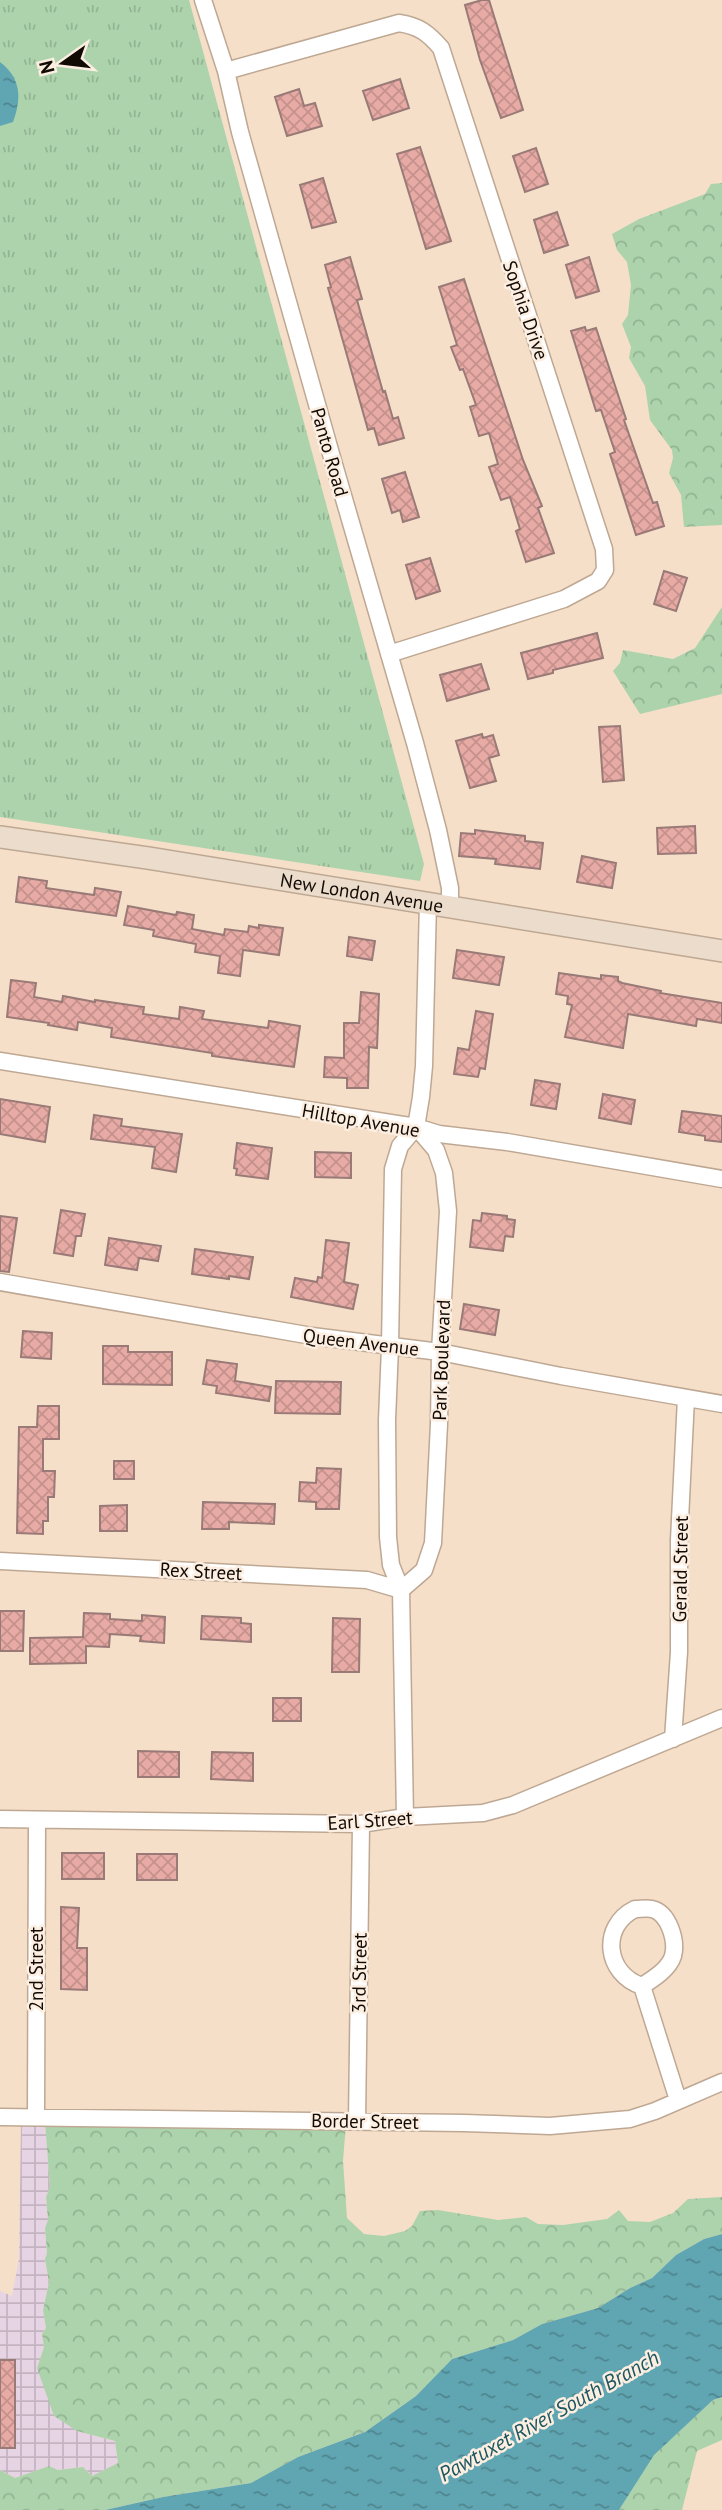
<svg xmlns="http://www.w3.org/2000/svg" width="722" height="2510" viewBox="0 0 722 2510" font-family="'PT Sans',sans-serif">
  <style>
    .industrial { fill: url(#industrial-grid) }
    .grass { fill: url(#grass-tufts) }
    .forest { fill: url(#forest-crowns) }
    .water { fill: url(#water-ripples) }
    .building { fill: url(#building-cross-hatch); stroke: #997a77; stroke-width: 2 }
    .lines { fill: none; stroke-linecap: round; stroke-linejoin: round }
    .minor-casing { stroke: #bea893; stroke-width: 19 }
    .secondary-casing { stroke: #bea893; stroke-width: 24 }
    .minor { stroke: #fff; stroke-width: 16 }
    .secondary { stroke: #ebdccb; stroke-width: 21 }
    .labels { text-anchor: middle; stroke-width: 5; stroke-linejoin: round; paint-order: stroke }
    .street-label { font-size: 19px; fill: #120b04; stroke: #fceee1 }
    .water-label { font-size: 21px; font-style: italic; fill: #1b5760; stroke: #fceee1 }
  </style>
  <defs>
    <pattern id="industrial-grid" width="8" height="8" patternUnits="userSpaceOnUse" patternTransform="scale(1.75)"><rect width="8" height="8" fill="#e6d3e3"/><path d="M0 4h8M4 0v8" fill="none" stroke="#c4b4c1"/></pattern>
    <pattern id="grass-tufts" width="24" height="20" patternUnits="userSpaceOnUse" patternTransform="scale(1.75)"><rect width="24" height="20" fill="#acd3ac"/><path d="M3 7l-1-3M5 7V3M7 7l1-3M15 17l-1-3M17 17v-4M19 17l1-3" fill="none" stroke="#93b492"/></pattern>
    <pattern id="forest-crowns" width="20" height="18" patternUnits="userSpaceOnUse" patternTransform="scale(1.75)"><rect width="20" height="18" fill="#acd3ac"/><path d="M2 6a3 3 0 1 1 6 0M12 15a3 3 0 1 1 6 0" fill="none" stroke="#93b492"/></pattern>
    <pattern id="water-ripples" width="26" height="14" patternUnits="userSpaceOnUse" patternTransform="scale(1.75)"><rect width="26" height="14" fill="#60a6b2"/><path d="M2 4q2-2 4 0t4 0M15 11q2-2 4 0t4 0" fill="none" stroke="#4e858f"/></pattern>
    <pattern id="building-cross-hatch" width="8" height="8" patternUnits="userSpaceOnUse" patternTransform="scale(1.75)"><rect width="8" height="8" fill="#e7aaa5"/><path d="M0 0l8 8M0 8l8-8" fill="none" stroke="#c5918c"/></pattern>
  </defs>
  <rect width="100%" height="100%" fill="#f6dfc9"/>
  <path class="industrial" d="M21,2121l24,1 5,65 -4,10 2,23 -3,8 2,25 -2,6 4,23 -6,28 3,18 -4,6 2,13 -7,21 40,63 38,10 3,22 -26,13 -9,-9 -25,3 -9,-4 -34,12 -15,-8v-179l12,5 7,-37z"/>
  <path class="grass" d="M0,0h189l235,864 -4,17 -420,-64z"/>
  <path class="forest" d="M722,183v342l-38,2 -3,-32 -12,-22 4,-15 -1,-8 -22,-30 -5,-34 -16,-28 2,-11 -9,-23 6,-9 3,-30 -4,-23 -10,-12 -5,-16 27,-15 66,-25 6,-10z
    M722,607v87l-82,20 -27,-43 7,-8 3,-13 50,9 22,-11z
    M45,2122l301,2 -3,37 4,57 17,16 20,2 21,-5 7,-5 8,-15 18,-1 60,10 28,-3 12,7 25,1 44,-6 12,-9 9,11 22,1 23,-9 15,-14 34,-2v37l-18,5 -28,16 -24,23 -22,10 -32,20 -56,16 -29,16 -61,19 -36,37 -51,36 -67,25 -47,26 -88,14 -58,13h-105v-40l15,8 34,-12 9,4 25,-3 9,9 26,-13 -3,-22 -38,-10 -23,-15 -17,-48 7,-21 -2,-13 4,-6 -3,-18 6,-28 -4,-23 2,-6 -2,-25 3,-8 -2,-23 4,-10z
    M722,2397v43l-25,11 -15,59h-63l34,-55 60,-55z"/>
  <path class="water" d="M0,62c21,16 22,36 13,60l-13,4z
    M722,2234v163l-9,3 -59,55 -35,55h-514l58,-13 88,-14 47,-26 67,-25 51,-36 36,-37 61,-19 29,-16 56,-16 32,-20 22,-10 24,-23 28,-16z"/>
  <path class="building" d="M482,0h7l34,110 -22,8 -21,-58 -15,-55z
    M400,79l9,29 -36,12 -10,-29z
    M299,89l5,17 11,-3 7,23 -35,10 -12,-39z
    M420,147l31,94 -25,8 -29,-95z
    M536,148l12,36 -23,8 -12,-36z
    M323,178l13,44 -24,6 -12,-43z
    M557,212l11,33 -24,8 -10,-33z
    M350,257l12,42 -5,1 26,92 2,-1 8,28 5,-2 6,21 -25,7 -5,-17 -6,2 -40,-142 3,-1 -6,-22z
    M589,257l10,34 -23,7 -10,-33z
    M464,279l59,181 19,46 -4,2 16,45 -28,9 -10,-31 4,-2 -10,-32 -9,3 -12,-33 9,-3 -9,-31 -10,3 -9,-29 6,-2 -13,-36 -3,1 -9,-23 6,-2 -18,-58z
    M585,327l1,4 10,-3 30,91 -2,1 29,83 4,-1 7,24 -28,9 -26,-81 5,-2 -14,-42 -5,1 -25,-80z
    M405,472l14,45 -16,5 -3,-12 -8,3 -10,-34z
    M430,558l10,33 -24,8 -10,-34z
    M664,571l23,7 -11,33 -22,-7z
    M597,633l6,25 -50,12v3l-25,6 -7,-26z
    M481,664l8,25 -42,12 -7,-26z
    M620,726l4,54 -21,2 -4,-55z
    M482,734l1,4 10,-3 6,20 -10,3 7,23 -26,7 -14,-47z
    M695,826l1,27 -38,1 -1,-26z
    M475,830l50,6v5l18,2 -3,26 -45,-5 1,-5 -37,-3 2,-23 14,1z
    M582,856l34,7 -4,25 -35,-6z
    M19,877l28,4 -1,7 48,7 1,-7 26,4 -5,24 -100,-14z
    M128,906l48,9 1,-3 17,3 -2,14 32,6 1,-6 23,3 1,-6 10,2v-3l24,3 -4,27 -36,-5 -3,26 -22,-3 2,-17 -25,-4 1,-8 -43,-8 1,-6 -30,-5z
    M349,937l26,4 -3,19 -25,-4z
    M457,950l47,7 -5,28 -46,-7z
    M559,973l42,6v-4l17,2v4l4,2 39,8 -1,2 62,10v20l-25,-4 -1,7 -68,-12 -5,34 -58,-11 7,-32 -5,-1 1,-8 -12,-2z
    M11,980l25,3 -2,14 28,5 1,-6 32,6v-2l49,7 -1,7 36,5 1,-12 24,4 -2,8 66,9 1,-7 31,5 -6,41 -82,-11v-3l-101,-16 1,-9 -34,-6 -1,8 -29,-5 1,-2 -42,-6z
    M361,992l18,2 -2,54 -8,-1 -1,41h-21v-10l-23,-1 1,-20 19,1v-35h15z
    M476,1011l17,3 -8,55 -5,-1 -2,9 -24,-3 4,-26 11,2z
    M535,1080l25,4 -4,25 -25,-4z
    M603,1094l32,6 -4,24 -32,-6z
    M0,1099l50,8 -5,35 -45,-8z
    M682,1111l40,5v26l-17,-2v-4l-26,-4z
    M94,1115l28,4 -1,7 61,8 -6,38 -24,-4 3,-21 -64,-8z
    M237,1143l35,5 -4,31 -32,-4 1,-6 -3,-1z
    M315,1152l36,1v25l-36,-1z
    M61,1210l24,4 -4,22h-5l-3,20 -19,-3z
    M482,1213l25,3v3l8,1 -2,17 -8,-1 -2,15 -33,-4 3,-27 8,1z
    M0,1216l17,2 -8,54 -9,-1z
    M109,1238l52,8 -3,15 -19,-3 -2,12 -32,-5z
    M326,1240l23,3 -5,39 14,3 -5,24 -62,-12 4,-19 22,4 1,-5 4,1z
    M195,1249l58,8 -4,22 -20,-3v3l-37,-5z
    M464,1304l35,6 -4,25 -35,-6z
    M23,1331l29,2 -1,26 -30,-2z
    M103,1346h25v6h44v33l-69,-1z
    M207,1360l30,4 -2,17 36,6 -2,14 -53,-8 1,-7 -14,-2z
    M276,1381l65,1 -1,32 -65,-1z
    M38,1406h21v33h-16v32h12l-1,26h-6v24h-5v13l-26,-1 2,-106h18z
    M114,1461h20v18h-20z
    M317,1468l24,1 -2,40h-23v-7l-17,-1 1,-19 16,1z
    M203,1502l72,2 -1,20 -45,-2v7h-27z
    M127,1505v26h-27v-25z
    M0,1611h24l-1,40h-23z
    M84,1613l26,1v5l32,2v-6l23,2 -1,26 -24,-2 1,-5 -31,-2 -1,13 -23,-1v17l-56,1v-26l53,-1z
    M202,1616l39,2v5l10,1v18l-50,-3z
    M333,1618l27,1 -1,53h-27z
    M273,1698h28v23h-28z
    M138,1751l41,1v25h-41z
    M212,1752l41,1v28l-42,-2z
    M62,1853h42v26h-42z
    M137,1854h40v26h-40z
    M61,1907l18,1 -2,40h10v42l-26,-1z
    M0,2360h15v88h-15z"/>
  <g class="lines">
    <defs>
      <path id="minor" d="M203,0l23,71 14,61 93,329 82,282 23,87 12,58v18
        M226,71l173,-48c20,3 29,10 42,25l163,501 1,21 -7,11 -34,18 -175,55
        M0,1061l416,66 23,7 68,8 215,37
        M0,1282l312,54 128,16 121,24 161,28
        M0,1561l367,19 34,10
        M401,1590l23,-20 9,-27 6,-119 1,-72 8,-141 -4,-38 -8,-23 -18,-21
        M673,1739l6,-87v-112l7,-142
        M405,1817l-4,-227 -10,-25 -3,-28 -1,-117 3,-73 3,-178 7,-23 16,-19 5,-30 3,-31 4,-164
        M0,1819l361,5 44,-7 78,-4 30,-8 209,-87
        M635,1909c5,0 12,-1 17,0 17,4 25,32 21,47 -4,13 -20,23 -31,30 -37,-12 -42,-60 -7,-77z
        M642,1986l36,114
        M0,2117l464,6 86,3 80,-7 25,-8 67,-29
        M36,2117l1,-297
        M357,2121l4,-297"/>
      <g id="secondary">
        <path id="s1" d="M0,837l148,21 574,93"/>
      </g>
    </defs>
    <use href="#minor" class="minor-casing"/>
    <use href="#secondary" class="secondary-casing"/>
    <use href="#minor" class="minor"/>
    <use href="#secondary" class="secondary"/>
  </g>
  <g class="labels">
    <g class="street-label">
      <text transform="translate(526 310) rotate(71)" y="7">Sophia Drive</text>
      <text transform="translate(330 452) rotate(74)" y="7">Panto Road</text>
      <text dy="7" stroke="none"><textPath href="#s1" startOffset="366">New London Avenue</textPath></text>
      <text transform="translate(361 1120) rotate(10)" y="7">Hilltop Avenue</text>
      <text transform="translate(361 1342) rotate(7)" y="7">Queen Avenue</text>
      <text transform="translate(441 1360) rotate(-88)" y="7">Park Boulevard</text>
      <text transform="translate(680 1569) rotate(-89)" y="7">Gerald Street</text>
      <text transform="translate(201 1571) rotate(3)" y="7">Rex Street</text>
      <text transform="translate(370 1820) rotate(-4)" y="7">Earl Street</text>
      <text transform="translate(36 1969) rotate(-90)" y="7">2nd Street</text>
      <text transform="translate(359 1973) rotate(-89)" y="7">3rd Street</text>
      <text transform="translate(365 2121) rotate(1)" y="7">Border Street</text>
    </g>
    <g class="water-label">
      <text transform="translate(549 2416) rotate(-29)" y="7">Pawtuxet River South Branch</text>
    </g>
  </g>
  <g transform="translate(63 63) rotate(256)" stroke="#fceee1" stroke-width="5" paint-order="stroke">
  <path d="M0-5L12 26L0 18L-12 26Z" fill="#120b04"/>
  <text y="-10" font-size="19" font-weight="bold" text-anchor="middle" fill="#120b04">N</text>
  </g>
</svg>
